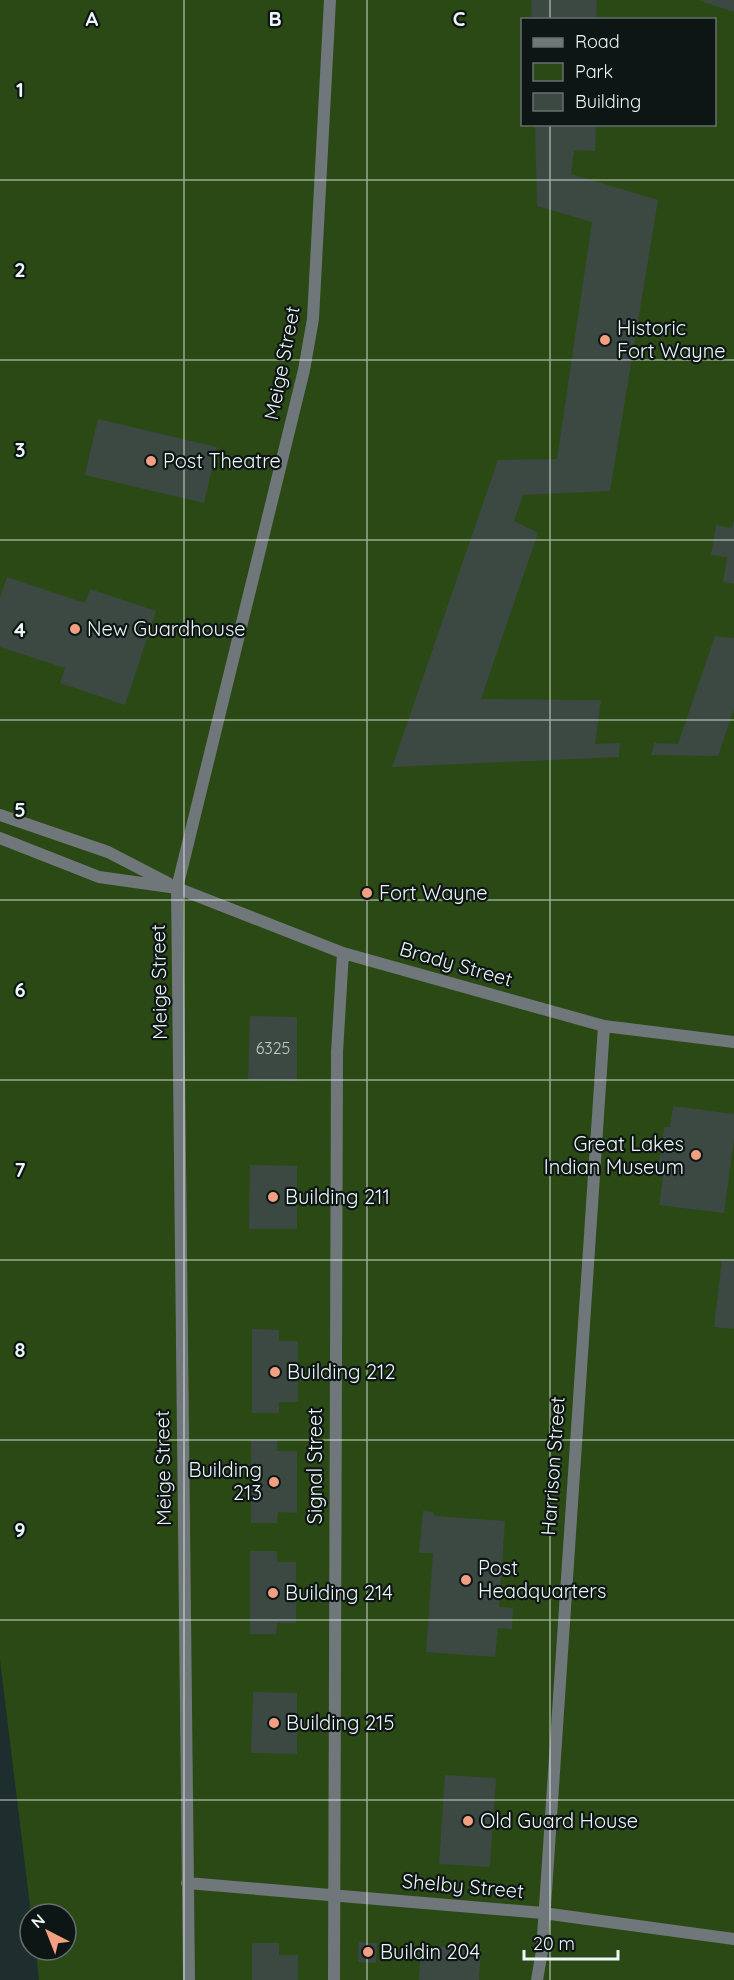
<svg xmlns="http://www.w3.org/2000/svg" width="734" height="1980" viewBox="0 0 734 1980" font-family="Quicksand,sans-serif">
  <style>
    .green { fill: #2b4914; fill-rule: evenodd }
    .building { fill: #3b4942 }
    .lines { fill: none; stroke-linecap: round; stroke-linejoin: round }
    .street { stroke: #70777a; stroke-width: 12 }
    .grid { fill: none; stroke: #edf7f7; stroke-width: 1.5; stroke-opacity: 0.55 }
    .poi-dot { fill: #f2a081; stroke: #0e1515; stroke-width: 2 }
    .labels { text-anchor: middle; stroke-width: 4.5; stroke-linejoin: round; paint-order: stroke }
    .number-label { font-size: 16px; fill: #c0ccca }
    .poi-label { font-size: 20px; fill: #edf7f7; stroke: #0e1515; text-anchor: start }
    .street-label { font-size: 20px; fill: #edf7f7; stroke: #0e1515 }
    .grid-label { font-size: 20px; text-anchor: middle; font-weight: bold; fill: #edf7f7; stroke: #0e1515; stroke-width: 4.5; stroke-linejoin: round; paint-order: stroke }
  </style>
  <rect width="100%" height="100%" fill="#1e2e2e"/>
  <path class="green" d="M0,0h734v1980h-695l-3,-30h30v-36h-35l-31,-254zM522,20h192v104h-192z"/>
  <path class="building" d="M531,0h66l-1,20h-64z
    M698,0h36v12z
    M535,124h61l-1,27 -21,-1 -3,24 87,26 -48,291 -87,4 -9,26 24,12 -57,166 120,1 -6,44 25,-1 -1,14 -227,10 106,-307 59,-1 35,-237 -55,-16z
    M98,419l119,28 -13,56 -119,-28z
    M733,522h1v62l-11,-2 4,-25 -16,-2 5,-30 16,3z
    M7,577l78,26 5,-14 66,22 -31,94 -65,-22 5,-15 -65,-21v-49z
    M715,636l19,2v71l-16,47 -67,-1 3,-12 24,1z
    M250,1016l47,1v64l-49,-1z
    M673,1106l61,8v25l-10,74 -65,-8 5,-34h-6l6,-44h6z
    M250,1165l47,1v63h-48z
    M722,1260l12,1v68l-20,-2z
    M252,1329l27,1v11h19v61h-19v11h-27z
    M251,1440h27l-1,11h20v62l-19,-1 -1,11h-26z
    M423,1511l10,1 2,4 70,5 -6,86 14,1 -1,21 -14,-1 -3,29 -69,-5 7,-99h-14z
    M250,1551h27v11h19v61h-19l-1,11h-26z
    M253,1692l44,1v61l-46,-1z
    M445,1775l51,3 -6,89 -51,-3z
    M359,1942l18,1 -1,20 -18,-1z
    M252,1943h27v12h19v25h-46z
    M421,1945l60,4 -2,31h-60z"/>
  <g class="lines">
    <path class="street" d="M0,815l108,37 60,31
      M0,838l99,39 78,11 166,65 261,73 130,16
      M187,1883l356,30 191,26
      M189,1980l-12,-1092 127,-518 9,-51 17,-319
      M334,1980l3,-928 6,-99
      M537,1980l5,-29 62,-925"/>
  </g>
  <path class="grid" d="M184,0v1980M367,0v1980M550,0v20M550,124v1856M0,180h734M0,360h734M0,540h734M0,720h734M0,900h734M0,1080h734M0,1260h734M0,1440h734M0,1620h734M0,1800h734"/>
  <g class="poi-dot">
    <circle cx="605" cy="340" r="6"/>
    <circle cx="151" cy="461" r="6"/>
    <circle cx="75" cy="629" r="6"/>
    <circle cx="367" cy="893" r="6"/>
    <circle cx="696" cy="1155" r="6"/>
    <circle cx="273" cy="1197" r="6"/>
    <circle cx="275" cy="1372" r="6"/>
    <circle cx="274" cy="1482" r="6"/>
    <circle cx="466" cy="1580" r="6"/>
    <circle cx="273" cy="1593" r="6"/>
    <circle cx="274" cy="1723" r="6"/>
    <circle cx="468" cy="1821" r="6"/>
    <circle cx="368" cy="1952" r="6"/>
  </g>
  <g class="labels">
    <g class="number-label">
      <text x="273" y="1054">6325</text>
    </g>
    <g class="poi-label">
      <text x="617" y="335">Historic<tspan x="617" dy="23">Fort Wayne</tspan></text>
      <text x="163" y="468">Post Theatre</text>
      <text x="87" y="636">New Guardhouse</text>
      <text x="379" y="900">Fort Wayne</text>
      <text x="684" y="1151" text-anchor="end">Great Lakes<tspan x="684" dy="23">Indian Museum</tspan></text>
      <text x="285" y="1204">Building 211</text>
      <text x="287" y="1379">Building 212</text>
      <text x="262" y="1477" text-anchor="end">Building<tspan x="262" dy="23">213</tspan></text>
      <text x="478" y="1575">Post<tspan x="478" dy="23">Headquarters</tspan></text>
      <text x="285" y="1600">Building 214</text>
      <text x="286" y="1730">Building 215</text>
      <text x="480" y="1828">Old Guard House</text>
      <text x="380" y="1959">Buildin 204</text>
    </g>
    <g class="street-label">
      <text transform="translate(282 363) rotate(-79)" y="7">Meige Street</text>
      <text transform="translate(456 964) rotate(16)" y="7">Brady Street</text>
      <text transform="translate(159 982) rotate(-91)" y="7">Meige Street</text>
      <text transform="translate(315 1466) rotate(-90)" y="7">Signal Street</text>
      <text transform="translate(553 1466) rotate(-86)" y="7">Harrison Street</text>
      <text transform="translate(163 1468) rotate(-91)" y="7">Meige Street</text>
      <text transform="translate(463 1886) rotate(5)" y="7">Shelby Street</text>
    </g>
  </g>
  <g class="grid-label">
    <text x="92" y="26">A</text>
    <text x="275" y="26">B</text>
    <text x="459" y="26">C</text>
    <text x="20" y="97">1</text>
    <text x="20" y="277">2</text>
    <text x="20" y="457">3</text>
    <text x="20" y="637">4</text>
    <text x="20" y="817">5</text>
    <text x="20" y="997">6</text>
    <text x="20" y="1177">7</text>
    <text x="20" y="1357">8</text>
    <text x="20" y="1537">9</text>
  </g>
  <rect x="521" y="18" width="195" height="108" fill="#0e1515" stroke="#676f6f" stroke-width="1.5"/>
  <rect x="533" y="38" width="30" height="9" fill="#70777a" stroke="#676f6f" stroke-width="1.5"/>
  <text x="575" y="48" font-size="18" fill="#edf7f7">Road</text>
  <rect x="533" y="63" width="30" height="18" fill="#2b4914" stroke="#676f6f" stroke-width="1.5"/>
  <text x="575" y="78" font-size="18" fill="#edf7f7">Park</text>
  <rect x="533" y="93" width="30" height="18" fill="#3b4942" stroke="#676f6f" stroke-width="1.5"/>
  <text x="575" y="108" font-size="18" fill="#edf7f7">Building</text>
  <g transform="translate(48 1932) rotate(318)"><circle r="28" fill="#0e1515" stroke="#676f6f" stroke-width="1.5"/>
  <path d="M0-4.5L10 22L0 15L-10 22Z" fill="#f2a081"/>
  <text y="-9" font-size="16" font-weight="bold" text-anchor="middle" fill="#edf7f7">N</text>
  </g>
  <path d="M524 1950v9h94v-9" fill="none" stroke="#edf7f7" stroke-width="3"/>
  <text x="533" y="1950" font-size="18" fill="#edf7f7" stroke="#0e1515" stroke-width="4.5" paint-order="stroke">20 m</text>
</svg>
